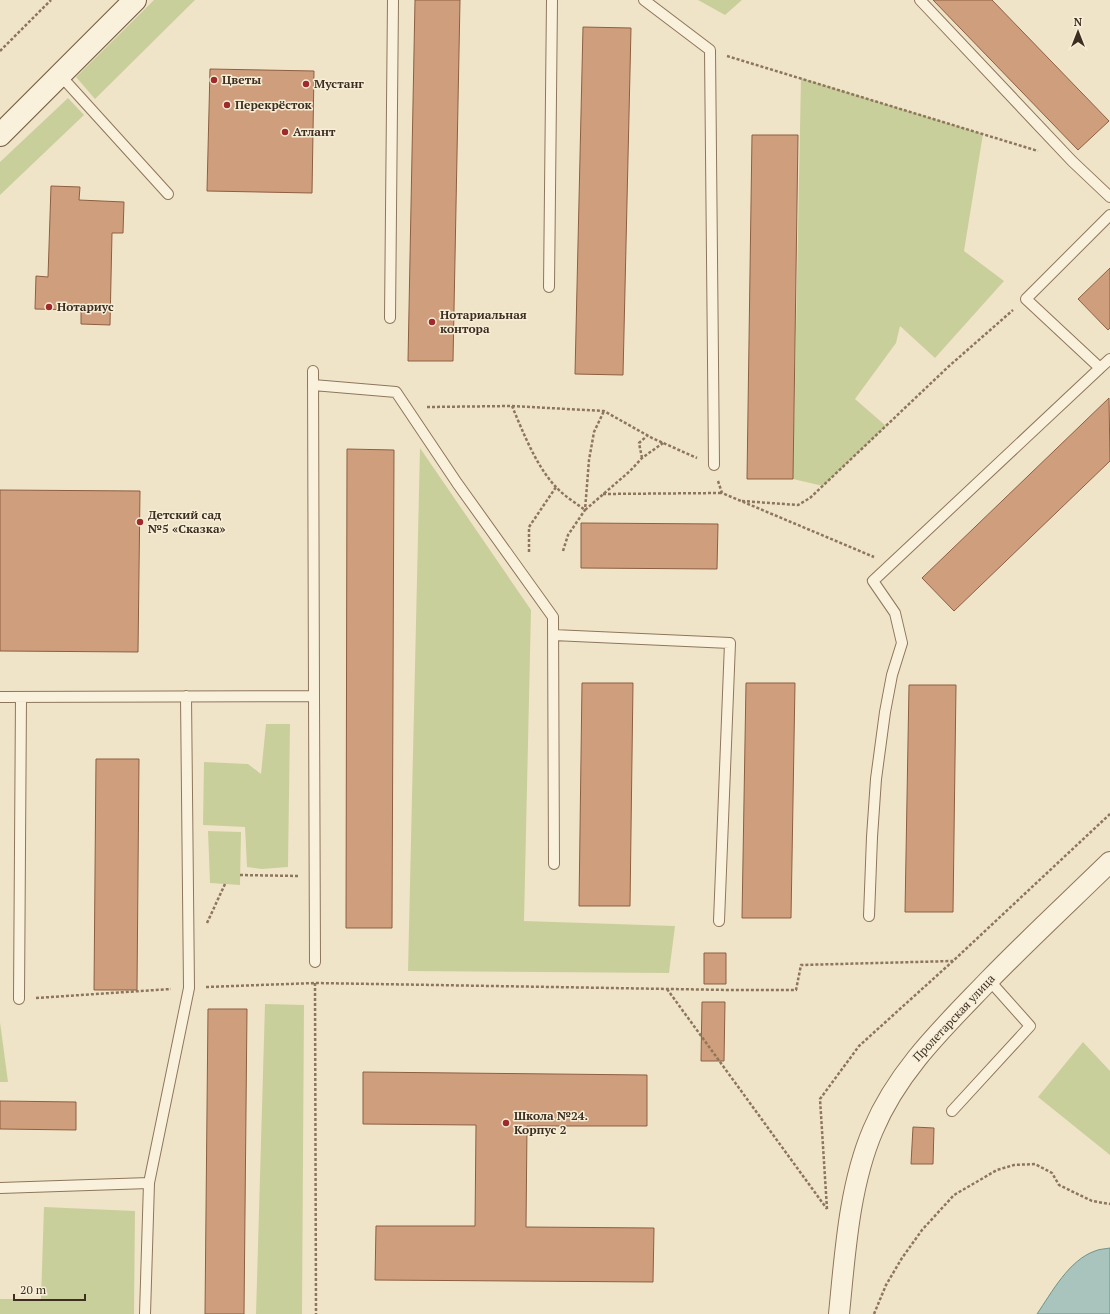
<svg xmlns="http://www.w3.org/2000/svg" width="1110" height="1314" viewBox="0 0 1110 1314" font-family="'PT Serif',serif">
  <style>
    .green { fill: #c9cf9b }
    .water { fill: #a9c4bc; stroke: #6f938a }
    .building { fill: #cf9f7d; stroke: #8d5f41 }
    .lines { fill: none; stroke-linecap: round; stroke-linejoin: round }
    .service-casing { stroke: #8d765c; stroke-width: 12 }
    .minor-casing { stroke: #8d765c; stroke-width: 22 }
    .secondary-casing { stroke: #6f573f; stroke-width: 24 }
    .path { stroke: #8d765c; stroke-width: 2.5; stroke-dasharray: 3 2; stroke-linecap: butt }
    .service { stroke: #faf1dc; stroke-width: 10 }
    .minor { stroke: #faf1dc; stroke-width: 20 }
    .secondary { stroke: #faf1dc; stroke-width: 22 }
    .poi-dot { fill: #9e2a2b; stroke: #f7eed8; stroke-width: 1.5 }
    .labels { text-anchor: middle; stroke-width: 3; stroke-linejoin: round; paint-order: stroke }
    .poi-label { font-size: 12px; font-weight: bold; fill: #3d2e20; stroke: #f7eed8; text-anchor: start }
    .street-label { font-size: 12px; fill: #3d2e20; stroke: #f7eed8 }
  </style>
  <rect width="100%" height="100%" fill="#f0e4c8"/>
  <path class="green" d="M154,0h41l-100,99 -19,-22z
    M698,0h44l-17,15z
    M801,78l182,56 -19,117 40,30 -69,77 -35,-32 -4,17 -41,56 31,27 -63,60 -30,-7z
    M68,98l16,17 -84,80v-33z
    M420,448l111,162 -7,311 151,5 -6,47 -261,-2z
    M266,724h24l-2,143 -26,2 -15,-2 -2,-40 -42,-2 1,-63 44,2 13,10z
    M208,831l33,1 -1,53 -30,-2z
    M265,1004l39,1 -2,309h-46z
    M0,1022l8,60h-8z
    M1083,1042l27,29v84l-72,-58z
    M44,1207l91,4 -1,103h-134v-15h41z"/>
  <path class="water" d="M1110,1248v66h-73c15,-22 32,-54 58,-63 4,-2 10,-2 15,-3z"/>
  <path class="building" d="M415,0h45l-7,361h-45z
    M933,0h59l117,121 -31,29z
    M583,27l48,1 -8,347 -48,-1z
    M210,69l104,2 -2,122 -105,-2z
    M752,135h46l-5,344h-46z
    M51,186l29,1 -1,13 45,2 -1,31h-11l-2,92 -29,-1v-14l-46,-1 1,-33 12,1z
    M1110,268v60l-2,2 -30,-31z
    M1109,398l1,63 -156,150 -32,-33z
    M347,449l47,1 -2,478h-46z
    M0,490l140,1 -2,161 -138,-1z
    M581,523l137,1 -1,45 -136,-1z
    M582,683h51l-3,223h-51z
    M746,683h49l-4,235h-49z
    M909,685h47l-3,227h-48z
    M96,759h43l-2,231h-43z
    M704,953h22v31h-22z
    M702,1002h23l-1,59h-23z
    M208,1009h39l-3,305h-39z
    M363,1072l284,3v51h-120l-1,101 128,1 -1,54 -278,-2 1,-54h99l1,-101 -113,-1z
    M0,1101l76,1v28l-76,-1z
    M913,1127l21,1 -1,36h-22z"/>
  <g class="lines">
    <defs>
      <path id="service" d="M644,0l66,50 4,415
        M920,0l152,161 38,36
        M60,75l108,119
        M549,287l3,-287
        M390,318l3,-318
        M1100,368l10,-9
        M313,371l1,325
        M313,385l83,7 61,91 96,134 1,247
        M553,635l177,8 -11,278
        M0,697l314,-1 1,266
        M869,916l3,-79 4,-58 9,-67 7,-37 10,-32 -7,-30 -22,-32 227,-213 -74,-69 84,-84
        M19,999l2,-302
        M952,1111l78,-85 -41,-46
        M0,1188l149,-5
        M145,1314l4,-131 40,-195 -3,-292"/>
      <path id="minor" d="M839,1314c6,-60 10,-128 34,-184 25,-60 72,-104 116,-150 39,-40 81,-79 121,-118"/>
      <path id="secondary" d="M0,135l135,-135"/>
    </defs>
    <use href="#service" class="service-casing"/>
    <use href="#minor" class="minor-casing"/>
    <use href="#secondary" class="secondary-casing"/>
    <path class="path" d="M0,51l51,-51
      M727,56l311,95
      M512,406c11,26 24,60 44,81 8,9 20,16 29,23l45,-39 12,-13 21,-15
      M427,407l85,-1 92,5 48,27 45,20
      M642,458l-3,-15 9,-8
      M718,481l4,12 152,64
      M603,494l119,-1
      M742,501l56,4 12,-7 138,-131 65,-57
      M563,551l5,-16 17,-25 4,-50 5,-28 10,-21
      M529,552v-25l27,-40
      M240,875l58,1
      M207,923l18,-39
      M315,983l1,331
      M206,987l109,-4 415,7h66l5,-25 152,-4
      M667,989l160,220
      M36,998l135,-9
      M827,1209l-7,-110 39,-53 94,-85 157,-147
      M874,1314l12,-29 16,-27 20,-28 32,-35 43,-25 17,-5 21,-1 17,9 7,12 33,16 18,3"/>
    <use href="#service" class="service"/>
    <use href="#minor" class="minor"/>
    <use href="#secondary" class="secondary"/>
  </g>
  <g class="poi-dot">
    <circle cx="214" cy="80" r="4"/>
    <circle cx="306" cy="84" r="4"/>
    <circle cx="227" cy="105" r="4"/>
    <circle cx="285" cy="132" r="4"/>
    <circle cx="49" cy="307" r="4"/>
    <circle cx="432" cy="322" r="4"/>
    <circle cx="140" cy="522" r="4"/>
    <circle cx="506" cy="1123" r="4"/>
  </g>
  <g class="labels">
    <g class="poi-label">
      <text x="222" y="84">Цветы</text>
      <text x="314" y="88">Мустанг</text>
      <text x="235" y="109">Перекрёсток</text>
      <text x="293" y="136">Атлант</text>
      <text x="57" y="311">Нотариус</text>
      <text x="440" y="319">Нотариальная<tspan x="440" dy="14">контора</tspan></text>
      <text x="148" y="519">Детский сад<tspan x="148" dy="14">№5 «Сказка»</tspan></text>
      <text x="514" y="1120">Школа №24.<tspan x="514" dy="14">Корпус 2</tspan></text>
    </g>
    <g class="street-label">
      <text transform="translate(954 1018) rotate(-47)" y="4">Пролетарская улица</text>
    </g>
  </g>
  <g transform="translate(1078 32)" stroke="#f7eed8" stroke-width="3" paint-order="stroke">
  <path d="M0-3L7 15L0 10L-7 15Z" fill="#3d2e20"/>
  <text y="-6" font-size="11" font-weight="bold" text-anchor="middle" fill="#3d2e20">N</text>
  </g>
  <path d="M14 1294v6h71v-6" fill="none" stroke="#3d2e20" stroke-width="2"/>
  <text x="20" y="1294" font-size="12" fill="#3d2e20" stroke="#f7eed8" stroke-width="3" paint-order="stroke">20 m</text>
</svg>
